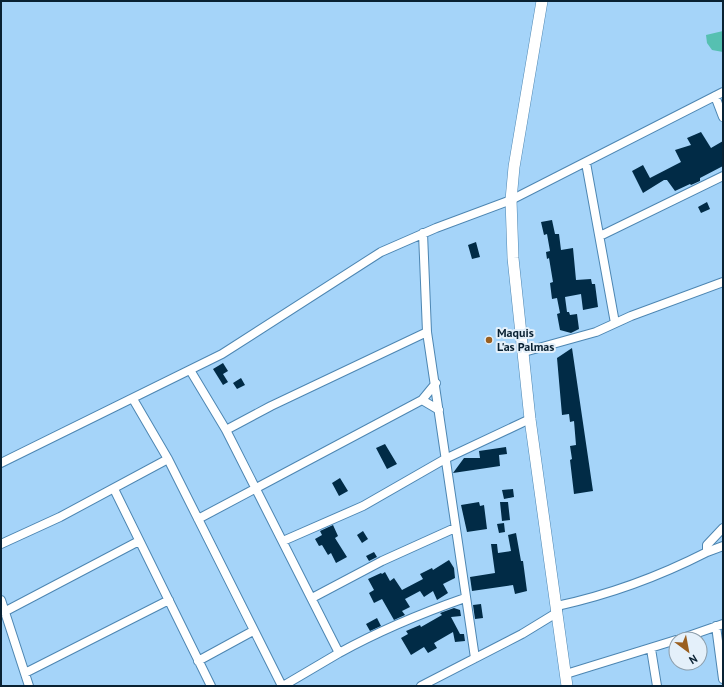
<svg xmlns="http://www.w3.org/2000/svg" width="724" height="687" viewBox="0 0 724 687" font-family="'PT Sans',sans-serif">
  <style>
    .water { fill: #56c0b1 }
    .building { fill: #012b46 }
    .lines { fill: none; stroke-linecap: round; stroke-linejoin: round }
    .minor-casing { stroke: #4d86b2; stroke-width: 10 }
    .tertiary-casing { stroke: #4d86b2; stroke-width: 12 }
    .minor { stroke: #fff; stroke-width: 8 }
    .tertiary { stroke: #fff; stroke-width: 11 }
    .poi-dot { fill: #9a5f1f; stroke: #e4f0fa; stroke-width: 1.5 }
    .labels { text-anchor: middle; stroke-width: 4; stroke-linejoin: round; paint-order: stroke }
    .poi-label { font-size: 12px; font-weight: bold; fill: #092132; stroke: #e4f0fa; text-anchor: start }
  </style>
  <rect width="100%" height="100%" fill="#a5d4f9"/>
  <path class="water" d="M723,31v21l-11,-2 -5,-7 -1,-8z"/>
  <path class="building" d="M701,132l10,16 12,-7v25l-23,12v3l-9,4 -1,-1 -15,7 -8,-11h-3l-21,13 -11,-22 11,-6 7,13 31,-16 -6,-12 16,-5 -4,-7z
    M707,202l3,7 -9,4 -3,-6z
    M552,220l3,14h4l2,16 12,-2 3,32 15,-1 1,5h3l3,23 -15,3 -2,-16 -16,3 2,15h2l1,3 7,-1 2,15 -8,4 -11,-3 -3,-16 3,-1 -3,-15 -5,1 -2,-16 3,-1 -4,-24 -2,1 -1,-7 4,-1 -3,-17 -3,1 -3,-13z
    M476,242l4,15 -8,2 -4,-14z
    M572,348l21,143 -19,3 -4,-34 2,-1 -2,-13 6,-1 -2,-24 -4,1 -1,-8 -7,1 -5,-57z
    M223,363l5,8 -5,3 5,8 -5,3 -10,-16z
    M241,378l4,7 -8,4 -4,-6z
    M385,444l12,20 -10,5 -11,-21z
    M506,447l1,7 -8,1 1,11 -47,7 11,-15h16l-1,-7z
    M340,478l8,13 -9,5 -7,-13z
    M513,489l1,8 -10,2 -2,-9z
    M479,502l1,4 4,-1 3,24 -20,3 -6,-27z
    M500,502h8l2,18 -8,1z
    M504,523l1,9 -6,1 -2,-9z
    M333,525l5,11 -3,2 12,19 -11,6 -5,-10 -3,2 -6,-10 -3,1 -4,-7 7,-4 -2,-4z
    M363,531l5,8 -6,4 -5,-8z
    M516,533l5,28h2l4,30 -12,3 -2,-9 -41,6 -2,-14 25,-4 -4,-29h6l1,9 13,-2 -3,-16z
    M374,552l3,5 -8,4 -3,-5z
    M449,560l5,8 1,10 -12,6 5,9 -11,7 -4,-9 -9,6 -4,-6 -15,8 5,8 -8,4 3,4 -11,5 -12,-21 -8,4 -5,-10 5,-3 -6,-11 13,-6 1,1 3,-2 5,9 4,-3 8,12 21,-11 -3,-5 12,-6 1,2z
    M481,604l2,14 -8,1 -2,-14z
    M454,608l6,2 1,6 -10,1 9,17h4l1,7 -10,1 -2,-10 -19,11 3,5 -9,5 -4,-6 -13,8 -10,-17 7,-4 -2,-3 14,-6 1,2 21,-12 -2,-2z
    M377,618l4,8 -11,5 -4,-7z"/>
  <g class="lines">
    <defs>
      <path id="minor" d="M715,96l8,21
        M586,163l29,160
        M423,233l4,99 48,326
        M600,236l123,-60
        M524,352l72,-20 35,-16 92,-34
        M190,370l36,60 113,223
        M133,399l35,60 114,227
        M422,400l17,10
        M226,430l45,-24 156,-74
        M1,463l221,-109 159,-102 55,-24 75,-28 212,-108
        M114,489l97,197
        M198,519l224,-119 14,-17
        M283,541l80,-35 82,-47 85,-40
        M1,544l59,-27 108,-58
        M707,552l16,-6
        M312,598l70,-37 73,-33
        M1,600l28,86
        M557,606c51,-11 103,-30 150,-54v-7l16,-17
        M4,612l135,-71
        M716,626l7,53
        M680,639l43,-15
        M651,649l6,37
        M198,661l55,-30
        M25,673l144,-73
        M566,674l110,-34
        M283,686c19,-11 37,-22 56,-33 40,-22 83,-40 126,-55
        M421,686l101,-52 36,-22"/>
      <path id="tertiary" d="M542,1l-28,166 -3,33 2,58 17,161 37,267"/>
    </defs>
    <use href="#minor" class="minor-casing"/>
    <use href="#tertiary" class="tertiary-casing"/>
    <use href="#minor" class="minor"/>
    <use href="#tertiary" class="tertiary"/>
  </g>
  <circle class="poi-dot" cx="489" cy="340" r="4"/>
  <g class="labels">
    <g class="poi-label">
      <text x="497" y="337">Maquis<tspan x="497" dy="14">L'as Palmas</tspan></text>
    </g>
  </g>
  <rect width="724" height="687" fill="none" stroke="#092132" stroke-width="4"/>
  <g transform="translate(688 651) rotate(148)"><circle r="19" fill="#e4f0fa" stroke="#8c9daa"/>
  <path d="M0-3L7 15L0 10L-7 15Z" fill="#9a5f1f"/>
  <text y="-6" font-size="11" font-weight="bold" text-anchor="middle" fill="#092132">N</text>
  </g>
</svg>
